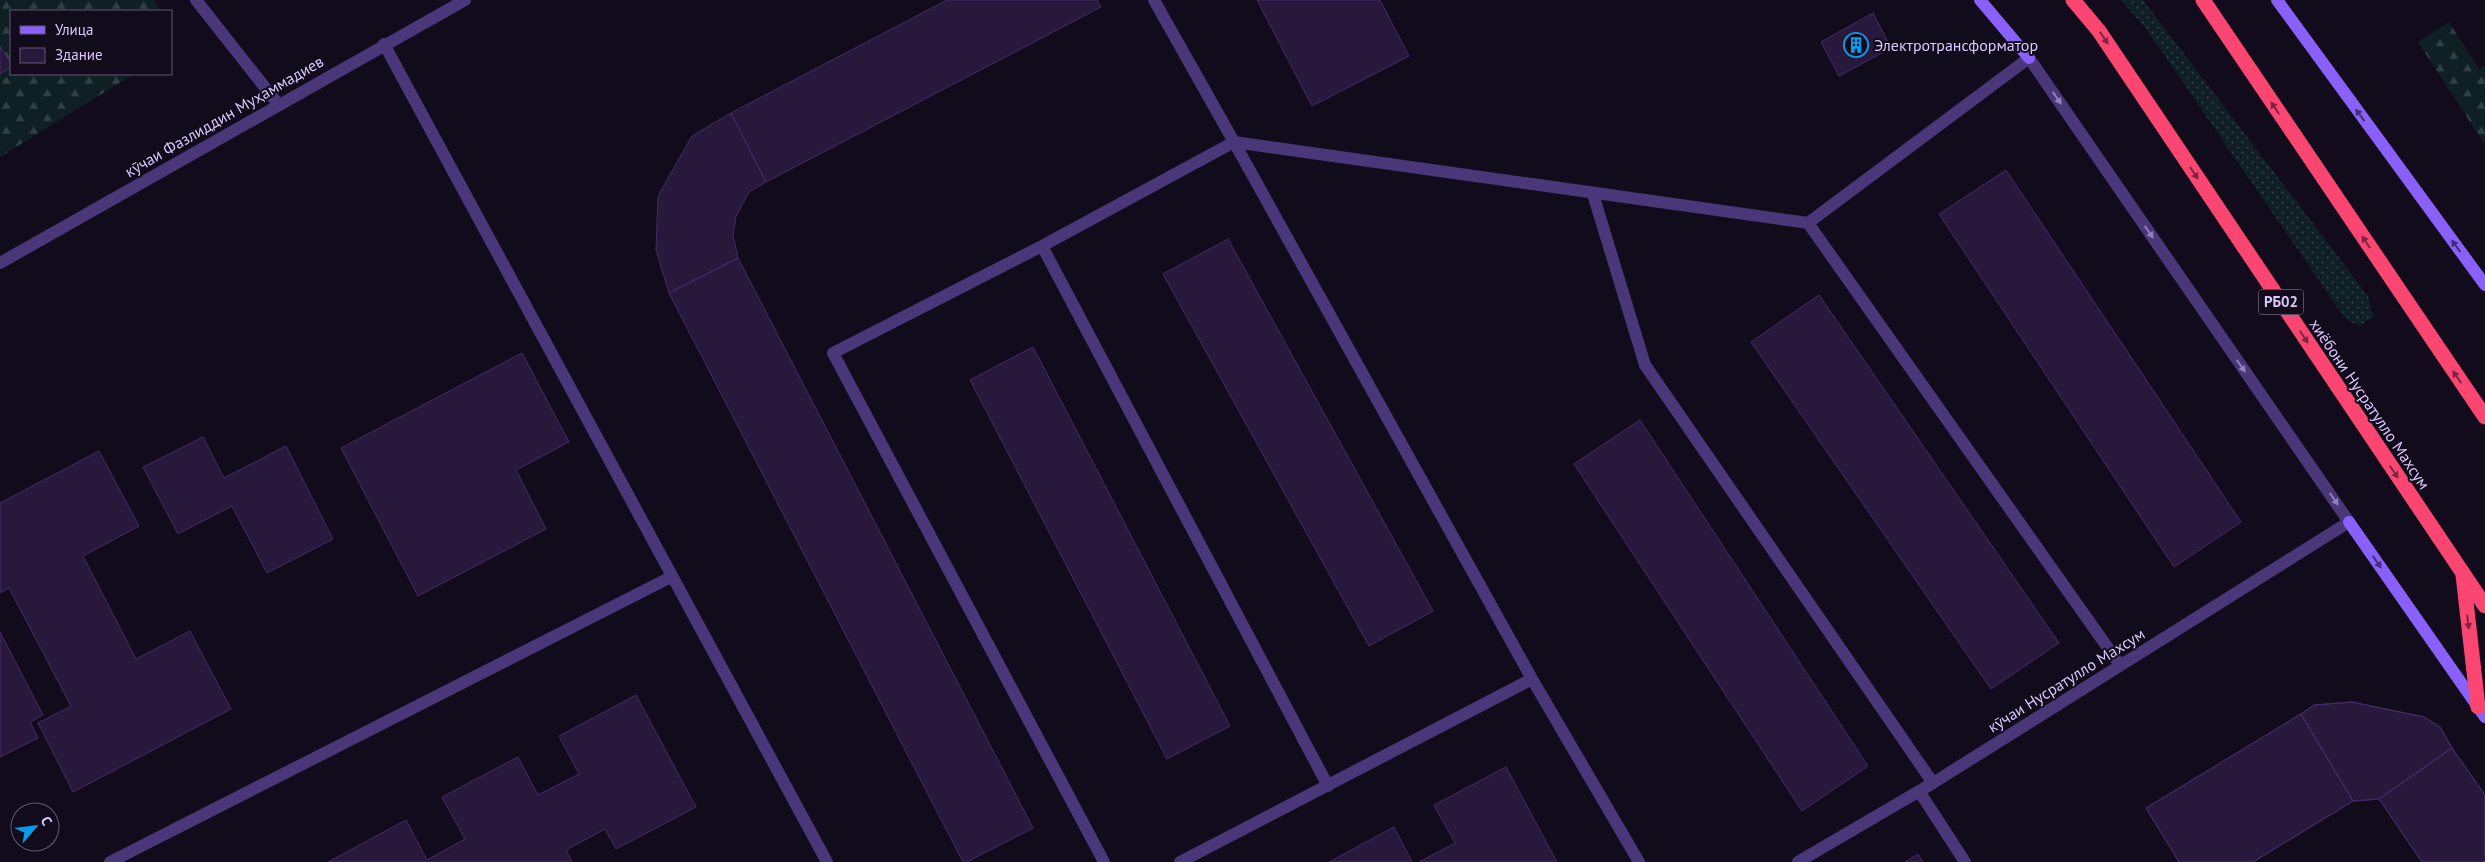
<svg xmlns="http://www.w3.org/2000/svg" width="2485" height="862" viewBox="0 0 2485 862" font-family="'PT Sans',sans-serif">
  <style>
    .grass { fill: url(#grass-dots) }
    .forest { fill: url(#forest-firs) }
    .building { fill: #28183b; stroke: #452b67 }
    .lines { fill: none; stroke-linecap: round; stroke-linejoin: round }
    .lane { stroke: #493779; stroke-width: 12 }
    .street { stroke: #493779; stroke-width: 12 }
    .secondary { stroke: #8961fa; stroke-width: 12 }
    .highway { stroke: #fa4671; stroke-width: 15 }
    .oneway { fill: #7a2642 }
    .oneway2 { fill: #927fbb }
    .oneway3 { fill: #422d74 }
    .labels { text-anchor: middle; stroke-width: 4; stroke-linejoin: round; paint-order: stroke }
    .shield { fill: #120b1b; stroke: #9e8fb9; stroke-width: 1 }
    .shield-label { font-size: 15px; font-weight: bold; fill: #dac7fd }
    .poi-label { font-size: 16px; fill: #dac7fd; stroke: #120b1b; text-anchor: start }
    .street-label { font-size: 16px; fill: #dac7fd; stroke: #120b1b }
  </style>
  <defs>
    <pattern id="grass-dots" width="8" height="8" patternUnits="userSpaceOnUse" patternTransform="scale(1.25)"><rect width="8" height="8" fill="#0f2025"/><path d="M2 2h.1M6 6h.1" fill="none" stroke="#313f46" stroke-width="1.8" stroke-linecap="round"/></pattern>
    <pattern id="forest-firs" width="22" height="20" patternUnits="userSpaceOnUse" patternTransform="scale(1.25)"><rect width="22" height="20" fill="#0f2025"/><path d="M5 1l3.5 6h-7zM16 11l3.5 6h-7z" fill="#313f46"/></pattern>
  </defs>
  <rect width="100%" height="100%" fill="#120b1b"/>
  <path class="grass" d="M2121,0h22l225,296 5,21 -13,8 -10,-3 -10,-11 -193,-281z"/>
  <path class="forest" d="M0,0h154l7,11h-150v63h123l-134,83z
    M2449,22l30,47 6,-3v79l-67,-103z"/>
  <path class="building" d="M947,0h150l4,7 -335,175 -35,-69z
    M1257,0h123l29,56 -97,50z
    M1873,13l18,35 -52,28 -18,-34z
    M0,46l11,18v3l-11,7z
    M731,113l35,69 -17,10 -13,24 -3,19 5,23 -69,35 -13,-43 2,-54 34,-60z
    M2006,170l235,352 -67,45 -235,-353z
    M1228,239l205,372 -64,35 -206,-372z
    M738,258l295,570 -66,34h-4l-294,-569z
    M1819,295l240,348 -68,46 -240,-347z
    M1033,347l197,379 -63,33 -197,-379z
    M522,353l47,89 -53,28 30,59 -128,67 -77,-148z
    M1640,420l228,346 -66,45 -228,-347z
    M203,437l21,41 62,-32 47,93 -66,34 -35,-67 -54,28 -35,-67z
    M99,451l40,75 -56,30 53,103 54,-28 41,78 -158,83 -35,-69 33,-17 -62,-118 -9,5v-90z
    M0,632l43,83 -13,7 8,16 -38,19z
    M636,695l60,112 -80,42 -11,-20 -39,21 6,12h-244l78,-42 21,40 38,-21 -23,-42 76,-40 20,38 41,-21 -20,-38z
    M2352,702l72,15 16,10 12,21 -73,51 -26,2 -52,-87 13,-9z
    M2352,702l72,15 16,10 12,21 -73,51 -26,2 -52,-87 13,-9z
    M2301,714l52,87 -100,61h-74l-33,-54z
    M2301,714l52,87 -100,61h-74l-33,-54z
    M2452,748l33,47v67h-63l-43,-63z
    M2452,748l33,47v67h-63l-43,-63z
    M1506,767l51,95h-138l36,-19 -21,-38z
    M1394,827l18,35h-83z
    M1918,854l5,8h-18z"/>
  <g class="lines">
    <path class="lane" d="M196,0l82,104
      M384,44l443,818
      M1234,142l574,81 221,-165
      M1234,142l298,537 107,183
      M1593,194l52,171 288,418
      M1808,223l312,442
      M1042,246l286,540
      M1919,791l46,71
      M110,862l561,-285
      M1104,862l-271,-509 209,-107 192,-104 -80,-142
      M1180,862l352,-183"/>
    <path class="street" d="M0,263l465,-263
      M1798,862l135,-79 416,-261 -320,-464"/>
    <path class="secondary" d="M1980,0l49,58
      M2277,0l208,285
      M2349,522l136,195"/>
    <path class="highway" d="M2073,0l26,31 386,575
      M2203,0l282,417
      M2463,575l15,132"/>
  </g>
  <defs><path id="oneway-solid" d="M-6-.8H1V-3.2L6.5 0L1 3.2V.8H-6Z" transform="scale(1.25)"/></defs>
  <g class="oneway">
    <use href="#oneway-solid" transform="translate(2104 38) rotate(56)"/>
    <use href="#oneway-solid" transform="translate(2275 108) rotate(-124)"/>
    <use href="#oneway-solid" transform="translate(2194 173) rotate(56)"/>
    <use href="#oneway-solid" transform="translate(2366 242) rotate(-124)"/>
    <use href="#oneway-solid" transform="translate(2304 337) rotate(56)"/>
    <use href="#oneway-solid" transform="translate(2457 377) rotate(-125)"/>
    <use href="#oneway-solid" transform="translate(2394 472) rotate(56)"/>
    <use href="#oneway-solid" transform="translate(2468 622) rotate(83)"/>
  </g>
  <g class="oneway2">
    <use href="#oneway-solid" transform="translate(2057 98) rotate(55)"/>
    <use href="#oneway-solid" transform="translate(2149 232) rotate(55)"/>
    <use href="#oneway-solid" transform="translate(2241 366) rotate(55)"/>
    <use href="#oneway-solid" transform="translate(2334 499) rotate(55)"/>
  </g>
  <g class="oneway3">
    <use href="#oneway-solid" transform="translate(2360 115) rotate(-126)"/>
    <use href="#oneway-solid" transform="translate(2456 246) rotate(-126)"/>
    <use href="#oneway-solid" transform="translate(2377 562) rotate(55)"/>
  </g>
  <defs>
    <symbol id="building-ring" viewBox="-11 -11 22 22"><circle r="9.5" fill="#120b1b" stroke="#079dea" stroke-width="1.5"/><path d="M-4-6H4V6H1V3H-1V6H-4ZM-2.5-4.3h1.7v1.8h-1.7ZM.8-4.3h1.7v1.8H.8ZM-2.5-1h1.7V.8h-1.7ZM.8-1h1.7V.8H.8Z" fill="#079dea"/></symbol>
  </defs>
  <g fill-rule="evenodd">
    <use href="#building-ring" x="1842" y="31" width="28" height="28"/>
  </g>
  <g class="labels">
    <rect class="shield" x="2258.5" y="289.5" width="45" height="25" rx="4"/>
    <g class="shield-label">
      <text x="2281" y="307">РБ02</text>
    </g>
    <g class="poi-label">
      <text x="1874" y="51">Электротрансформатор</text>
    </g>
    <g class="street-label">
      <text transform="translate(224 116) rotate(-30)" y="6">кӯчаи Фазлиддин Муҳаммадиев</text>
      <text transform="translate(2370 404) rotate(56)" y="6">хиёбони Нусратулло Махсум</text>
      <text transform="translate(2066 680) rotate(-32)" y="6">кӯчаи Нусратулло Махсум</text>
    </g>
  </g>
  <rect x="10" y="10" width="162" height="65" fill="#120b1b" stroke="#625675"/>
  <rect x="20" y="26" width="25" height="8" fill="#8961fa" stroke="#625675"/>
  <text x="55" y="35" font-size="15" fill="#dac7fd">Улица</text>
  <rect x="20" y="48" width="25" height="15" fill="#28183b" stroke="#625675"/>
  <text x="55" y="60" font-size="15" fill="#dac7fd">Здание</text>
  <g transform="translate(35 827) rotate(62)"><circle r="24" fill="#120b1b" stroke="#625675"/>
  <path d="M0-4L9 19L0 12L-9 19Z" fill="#079dea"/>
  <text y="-8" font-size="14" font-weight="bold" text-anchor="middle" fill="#dac7fd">С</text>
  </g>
</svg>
